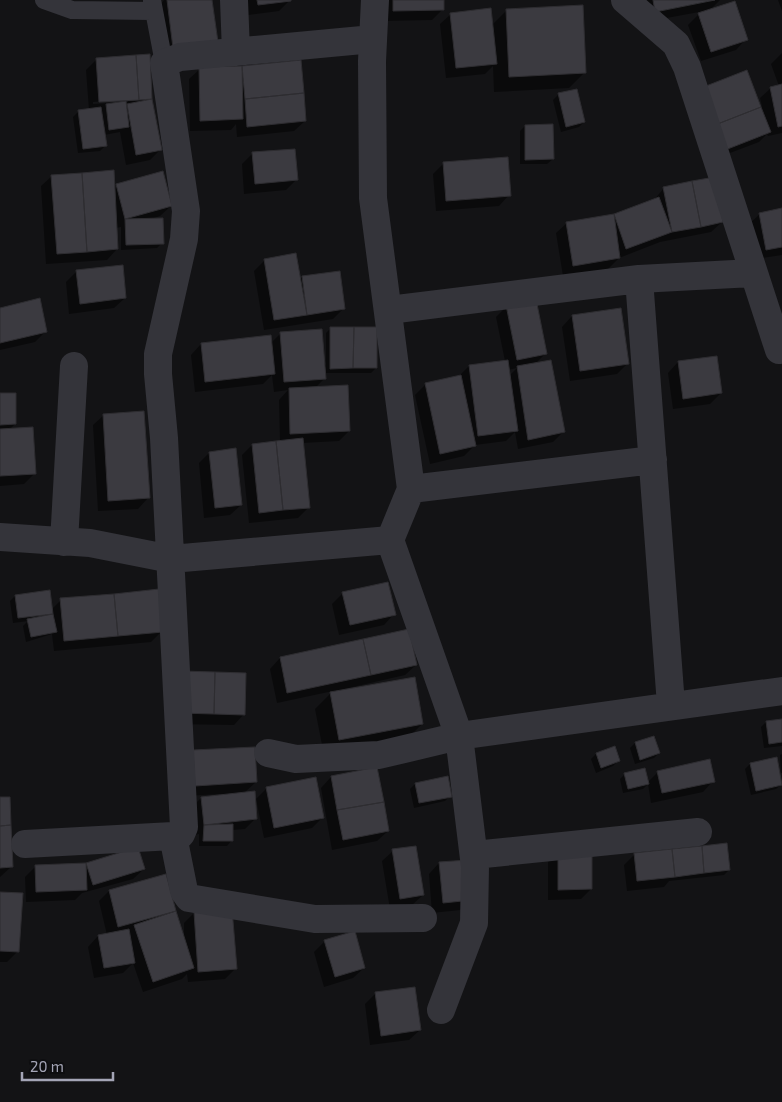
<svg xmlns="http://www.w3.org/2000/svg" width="782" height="1102" viewBox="0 0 782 1102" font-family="'Exo 2',sans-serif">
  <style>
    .shadow { fill: #0007; fill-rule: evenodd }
    .building { fill: #3b3a40; stroke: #2e2d31 }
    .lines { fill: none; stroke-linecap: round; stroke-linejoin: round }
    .lane { stroke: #34343a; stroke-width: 18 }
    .street { stroke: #34343a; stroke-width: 28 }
  </style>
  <rect width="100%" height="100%" fill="#131315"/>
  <path class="shadow" d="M164,0h47l-48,58 -6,-49z
    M246,0h43v1l-10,10 -31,4z
    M382,0h61v9l-11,11 -49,1z
    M641,0h79l-10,10 -65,12z
    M778,0h4v11z
    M507,10l77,63 -15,15 -75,4 -1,-26 -8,8 -39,4 -6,-54 11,-10 41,11z
    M699,14l47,25 -10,11 -35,11 -13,-36z
    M782,53v80l-14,3 -1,-2 -8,8 -45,17 48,-53 -2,-8 11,-10 8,-2 -8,-22z
    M149,56l2,43 10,50 -11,11 -24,5 -6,-33 -16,3 1,11 -5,5 -22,2 -5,-36 5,-5 11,-2 -3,-40 11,-11zM128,99v3l-35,2v-2z
    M299,62l6,59 -11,10 -57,6 -1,-13 -5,6 -41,1 -1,-52 11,-10 42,-1z
    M576,90l8,32 -5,5 -18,5 -8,-32 5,-5z
    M525,126l28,33 -6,5h-27v-33z
    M252,154l44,26 -10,10 -42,4 -2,-30z
    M444,163l65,32 -10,11 -63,5 -3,-37z
    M162,173l9,33 -11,10 -9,3 11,24 -5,5 -36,2v-23l-5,1 1,21 -10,11 -61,4 -5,-78 11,-10 62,12z
    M664,188l58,34 -11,10 -51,10 -41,16 -11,11 -45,7 -7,-43 11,-10 47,-8 39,-14z
    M782,210v45l-27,4 -6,-35 11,-10z
    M265,260l35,20 2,-3 41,32 -10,10 -69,11 -10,-59z
    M77,271l48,27 -11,10 -45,6 -3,-32z
    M507,306l38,48 -10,10 28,68 -10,10 -35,7 -3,-17 -9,9 -31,4 -11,11 -34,8 -15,-69 11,-11 32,-7 11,-11 36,-5 -9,-44zM517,368l-8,8 -1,-6z
    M0,309l46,22 -11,11 -35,8z
    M572,316l56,47 -11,11 -47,7 -8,-54z
    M331,328l45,40 -5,5h-47l1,5 -10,10 34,43 -10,10 -37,2 7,64 -11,11 -49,5 -7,-68 10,-10 28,-3 -1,-42 9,-10 -14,2 -2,-17 -9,9 -68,8 -4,-37 10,-11 70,-1 10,-10 45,32v-32z
    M678,362l43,31 -11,11 -37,5 -5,-36z
    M0,395l15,29 -6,6 25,44 -10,10 -24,2z
    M104,415l44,83 -10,11 -40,2 -5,-86z
    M209,453l32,52 -11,10 -26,3 -5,-55z
    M343,593l51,21 -10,11 -45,10 -7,-31z
    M15,596l37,13 9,-9 101,31 -11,11 -97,9 -2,-17 -26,8 -3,-16 5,-5 -15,2 -3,-22z
    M408,630l8,35 -11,10 -61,14v2l78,33 -15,15 -83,16 -9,-46 18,-18 -56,12 -7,-34 10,-11z
    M171,683l73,31 -10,11 -64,-1z
    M782,720v26l-18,2 -3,-21 5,-5z
    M654,737l5,16 -5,5 -19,6 -5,-16 5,-5z
    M596,754l22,7 -5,5 -17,7 -5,-14z
    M782,754v19h-1l-1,-18z
    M183,762l73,20 -12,11 12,25 -11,11 -13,1v10l-5,6h-28v-12l-5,1 -3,-27 10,-10 19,-2v-2l-35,2z
    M750,764l32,20 -6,5 -25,6 -6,-26z
    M658,772l55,9 -10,11 -52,11 -3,-19 -5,5 -20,4 -3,-14 5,-5 23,8z
    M331,777l57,54 -11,10 -45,9 -11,-62z
    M415,784l35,12 -5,5 -31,7 -4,-19z
    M267,788l56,29 -11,11 -48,10 -8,-39z
    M0,798l11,69 -11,10z
    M137,849l7,20 -11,10 -51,14 -7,7 -49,2 -1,-25 11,-11 50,-2z
    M393,851l30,44 -11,10 -22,4 -8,-48z
    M559,852l32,37 -10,10 -33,1v-38z
    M635,854l94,16 -5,5 -55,6 -5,6 -37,4 -3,-26z
    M439,863l32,36 -11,11 -28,3 -3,-39z
    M165,876l19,61v-14l10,-10 41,56 -10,10 -37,3 -1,-8 -5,5 -39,13 -10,-29 -10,10 -29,5 -6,-31 10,-11 9,-1 -8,-34 10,-10z
    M0,893l18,58 -11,11h-7z
    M325,941l39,27 -11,10 -29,9 -10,-35z
    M376,993l44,37 -11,10 -39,5 -5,-41z"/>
  <path class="building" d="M167,0h45l6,42 -45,6z
    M257,0h34v1l-33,4z
    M393,0h51v10l-51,1z
    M653,0h62l-60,12z
    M735,1l13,39 -37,12 -13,-39z
    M583,5l3,68 -77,4 -3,-68z
    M491,8l6,56 -41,4 -6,-55z
    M150,54l2,45 -13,1 -3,-45z
    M136,55l3,45 -40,2 -3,-44z
    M301,60l3,33 -59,6 -3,-33z
    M242,66l1,53 -43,2 -1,-54z
    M747,70l14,37 -46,18 -14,-37z
    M782,84v42l-4,1 -8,-40z
    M577,89l8,33 -19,5 -8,-34z
    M304,93l2,28 -59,6 -2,-28z
    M152,99l10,51 -26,5 -9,-51z
    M126,101l3,26 -20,3 -3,-26z
    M101,107l6,39 -24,3 -5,-39z
    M761,107l10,25 -46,18 -10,-25z
    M553,124l1,35 -29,1v-35z
    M295,149l3,31 -43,4 -3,-32z
    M508,157l3,39 -65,5 -3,-39z
    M114,170l4,79 -31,3 -5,-79z
    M163,171l9,35 -47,13 -9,-35z
    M82,173l5,79 -30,2 -6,-79z
    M715,177l8,45 -22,5 -9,-46z
    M692,181l9,46 -29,5 -9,-45z
    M659,197l13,35 -46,17 -12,-35z
    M782,208v39l-16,3 -7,-37z
    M614,214l6,44 -47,8 -7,-44z
    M163,218l1,26 -38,1 -1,-26z
    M296,253l11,62 -33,5 -10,-61z
    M123,265l3,33 -46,6 -4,-34z
    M340,271l5,38 -38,6 -5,-39z
    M40,298l7,34 -47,11v-35z
    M536,299l11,55 -30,6 -11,-55z
    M621,308l8,56 -49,7 -8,-56z
    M330,327h24l-1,41 -23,1z
    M354,327h23v41h-24z
    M322,329l4,50 -42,3 -4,-50z
    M271,335l4,39 -70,8 -4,-39z
    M717,356l5,37 -39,6 -5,-38z
    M508,360l10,71 -40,5 -9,-71z
    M551,360l14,72 -37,8 -11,-74z
    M461,375l15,71 -36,8 -15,-71z
    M348,385l2,46 -60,3 -1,-46z
    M0,393h16v31l-16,1z
    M144,411l6,87 -42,3 -5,-87z
    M33,427l3,47 -36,2v-47z
    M303,438l7,70 -27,2 -7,-69z
    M276,441l7,69 -24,3 -7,-69z
    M236,448l6,57 -27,3 -6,-56z
    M388,582l8,33 -46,10 -8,-33z
    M159,589l4,43 -45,4 -4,-42z
    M50,590l3,24 -35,4 -3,-23z
    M114,594l4,42 -54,5 -4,-43z
    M53,614l4,18 -26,5 -4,-18z
    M409,629l8,36 -46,10 -8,-36z
    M363,639l8,36 -84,18 -7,-36z
    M181,671l34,1 -1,42 -34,-1z
    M215,672l31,1 -1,42 -31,-1z
    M415,677l8,47 -84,16 -9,-48z
    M782,719v23l-13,2 -3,-23z
    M654,736l6,17 -20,7 -5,-18z
    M615,746l5,15 -19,7 -5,-15z
    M255,747l2,35 -62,4 -2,-36z
    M777,757l5,28 -26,6 -6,-28z
    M710,759l5,23 -53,11 -5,-22z
    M377,767l7,35 -47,8 -6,-34z
    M645,768l4,16 -21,5 -4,-16z
    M448,776l4,21 -33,6 -4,-20z
    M316,777l8,41 -50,10 -8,-41z
    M255,791l2,28 -53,6 -3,-28z
    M0,797h10l1,28 -11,1z
    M384,802l5,29 -46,9 -6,-30z
    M233,824v17h-30l1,-16z
    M11,825l2,42 -13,1v-42z
    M727,843l3,27 -26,3 -2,-27z
    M416,846l8,49 -24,4 -8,-50z
    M702,846l2,27 -29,4 -3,-28z
    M138,847l7,22 -52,16 -7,-22z
    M672,849l3,28 -38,4 -3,-28z
    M592,850v39l-34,1v-39z
    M468,860l4,40 -29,3 -4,-41z
    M86,863l1,27 -51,2 -1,-27z
    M166,874l10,37 -58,16 -9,-37z
    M0,892l23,1 -4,59 -19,-1z
    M232,909l5,60 -39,3 -4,-60z
    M176,911l18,57 -41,14 -19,-57z
    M129,929l6,34 -31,5 -6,-33z
    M355,931l10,37 -30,9 -11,-37z
    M415,987l6,43 -40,6 -6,-44z"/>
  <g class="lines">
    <path class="lane" d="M44,0l28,10 80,1
      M152,0l12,63"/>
    <path class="street" d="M234,0l2,52
      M375,0l-3,61 1,137 38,291 -21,51 69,196 16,131 -1,56 -33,87
      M625,0l51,44 11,23 92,283
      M639,279l32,426
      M389,310l250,-31 114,-6
      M411,489l242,-29
      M0,537l90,6 81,16 219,-19
      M64,542l10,-176
      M268,753l28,6 83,-4 80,-19 323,-45
      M173,836l11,55 5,7 126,21 108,-1
      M25,844l148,-8 8,-2 3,-7 -20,-389 -6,-64v-20l26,-115 2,-28 -22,-148 16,-6 193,-18
      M474,855l224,-23"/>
  </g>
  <path d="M22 1072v8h91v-8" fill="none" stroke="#a4a5b6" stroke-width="2.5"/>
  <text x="30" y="1072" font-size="15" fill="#a4a5b6" stroke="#0e0e10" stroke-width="4" paint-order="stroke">20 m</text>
</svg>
